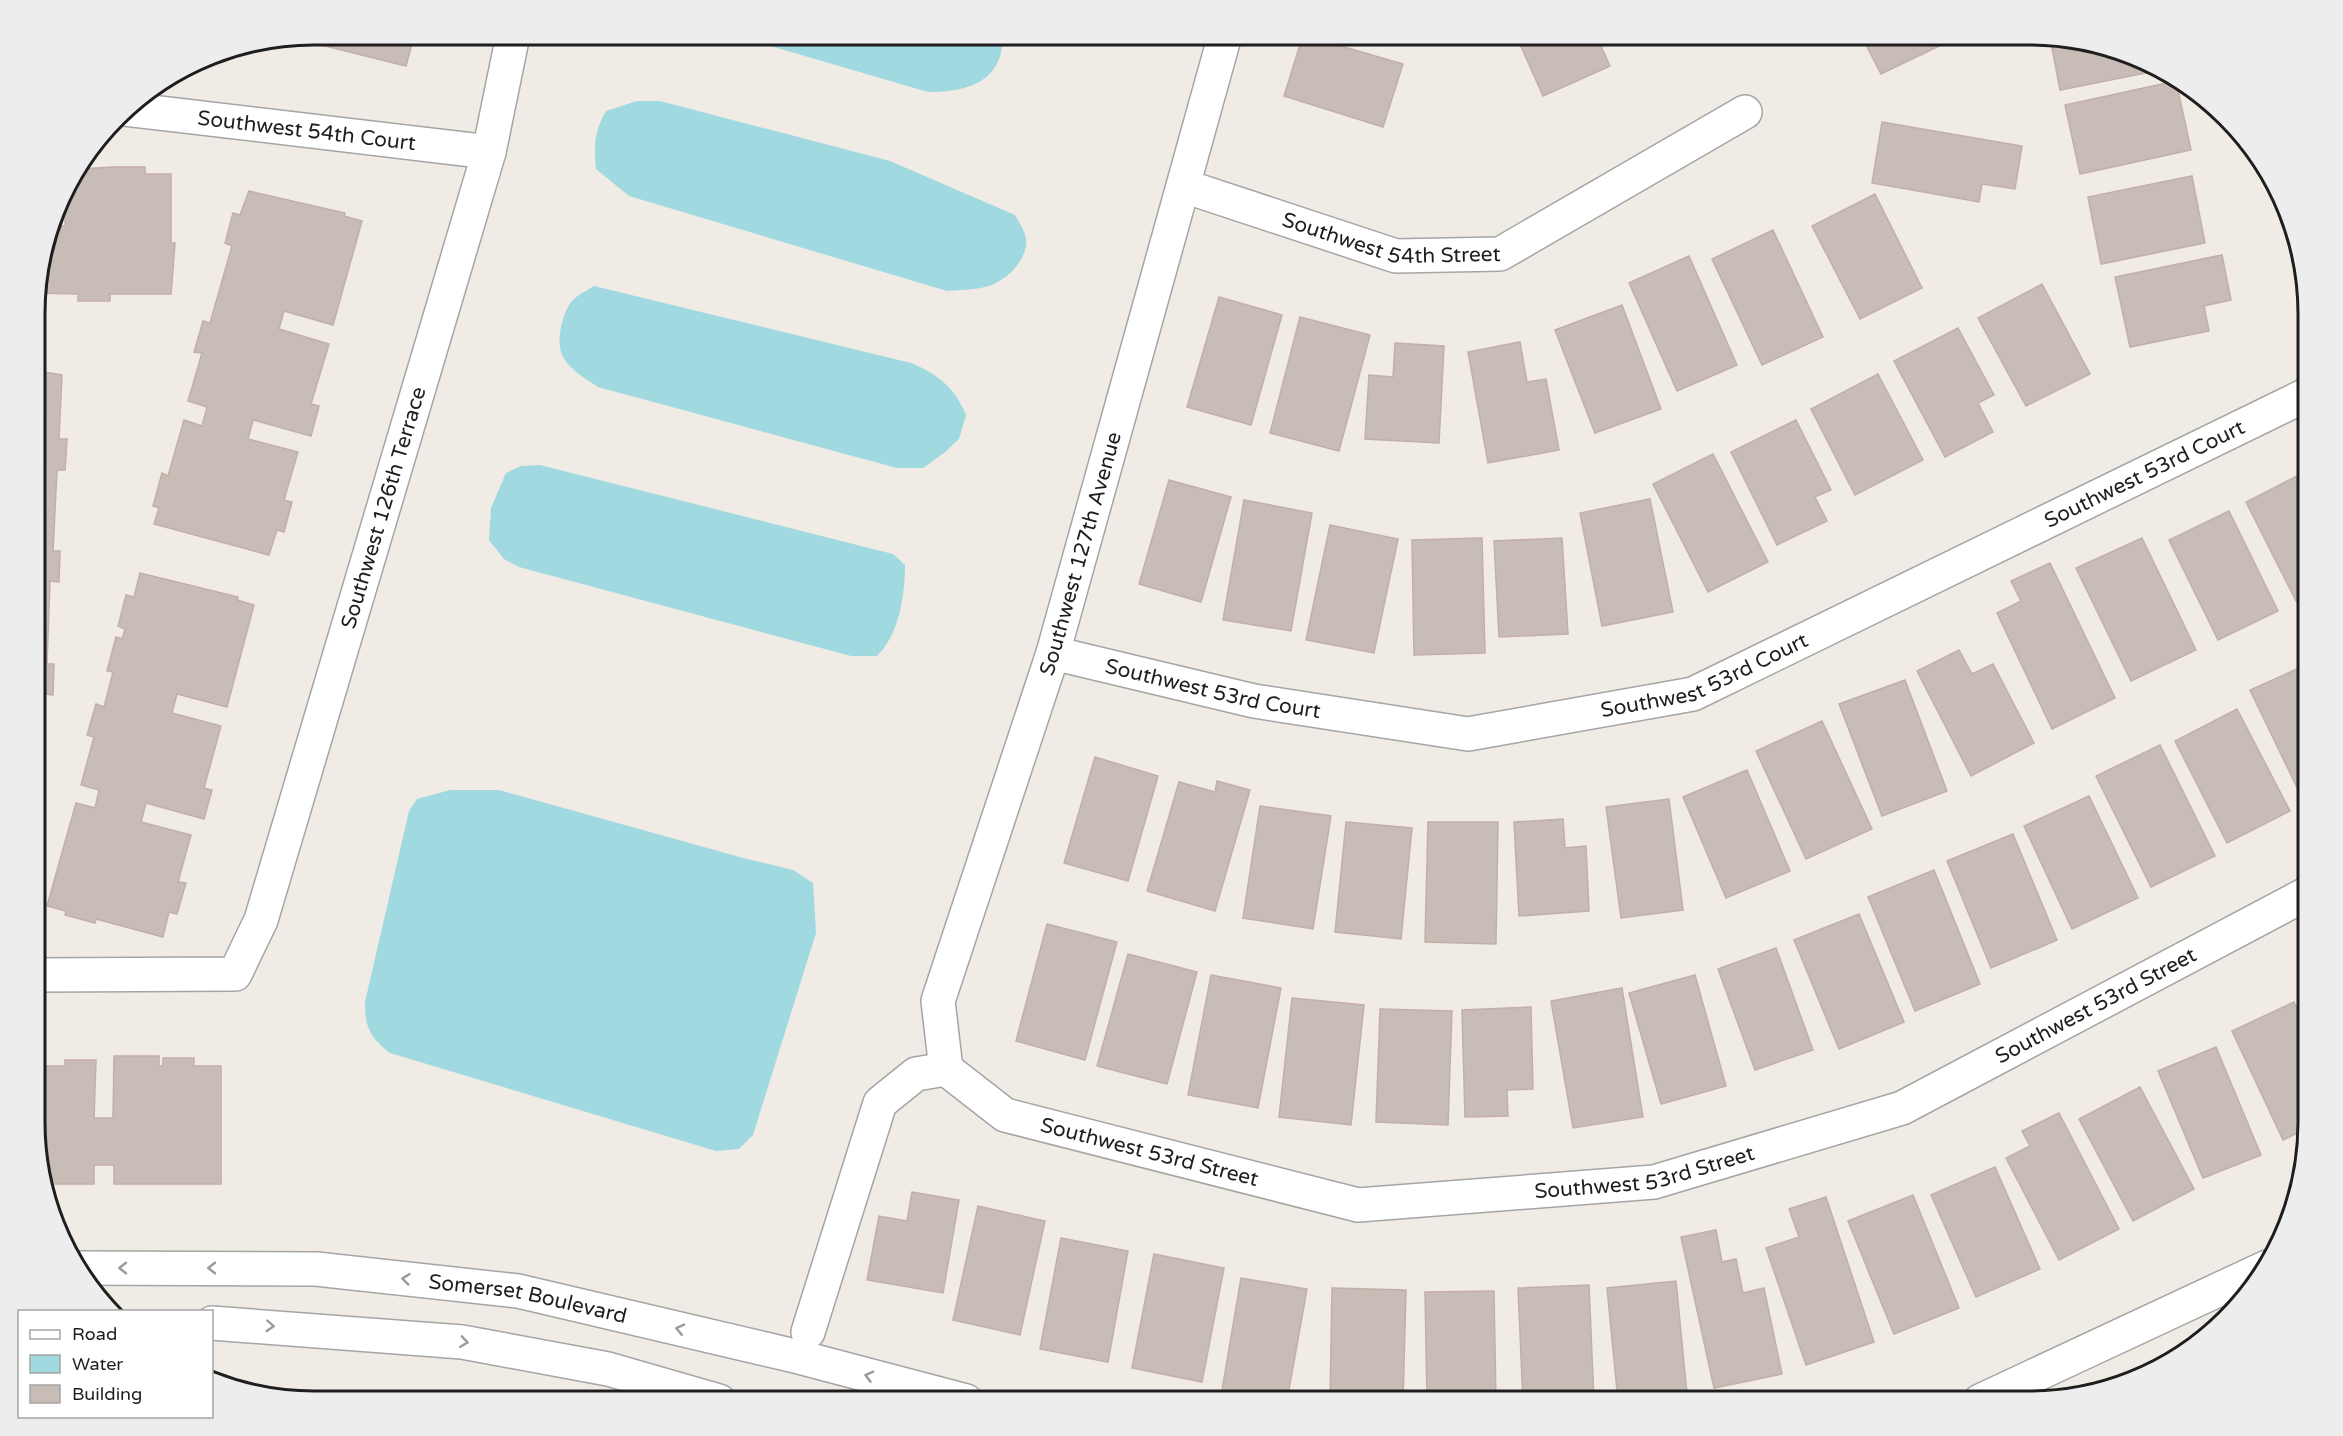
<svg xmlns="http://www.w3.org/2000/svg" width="2343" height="1436" viewBox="0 0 2343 1436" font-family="'Varela Round',sans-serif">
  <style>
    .water { fill: #a1d9e1 }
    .building { fill: #c8bcb7; stroke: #c3afa5; stroke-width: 1.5 }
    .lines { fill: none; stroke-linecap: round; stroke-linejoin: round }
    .minor-casing { stroke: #a5a5a5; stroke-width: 36 }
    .minor { stroke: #fff; stroke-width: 33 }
    .oneway { stroke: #9a9a9a }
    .labels { text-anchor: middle; stroke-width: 4.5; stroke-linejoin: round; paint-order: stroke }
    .street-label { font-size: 21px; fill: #1e1e1e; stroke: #fff }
    .rim { fill: none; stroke: #1e1e1e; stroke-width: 3 }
  </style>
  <rect width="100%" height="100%" fill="#f0ebe4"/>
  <path class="water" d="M733,35h270c0,47 -35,57 -75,57z
    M637,101h23l230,60 125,54c5,9 13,20 11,31 -3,19 -23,37 -41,41 -12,3 -26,3 -38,4l-318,-95 -33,-27c-2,-23 -2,-38 10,-58z
    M594,286l317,77c27,11 44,25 55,52l-7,24 -15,14 -21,15h-26l-299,-81c-13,-9 -27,-16 -35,-30 -8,-15 -1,-42 8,-55 6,-7 15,-11 23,-16z
    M540,465l353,89 12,11c0,30 -6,70 -28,91h-26l-332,-89 -15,-8 -15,-19 2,-32 15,-35 15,-7z
    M450,790h49l248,69 46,11 20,13 3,50 -63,202 -14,14 -23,2 -326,-98c-20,-16 -25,-25 -25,-51l44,-191 8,-12z"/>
  <path class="building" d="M314,34l109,1 -2,7 -8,-2 -7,26 -97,-24v-3l-6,-2z
    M1303,35l100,29 -20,63 -99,-31z
    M1389,35h22l-2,5z
    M1516,35h80l14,31 -67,30z
    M1861,35h101l-81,39z
    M2050,38l68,11 43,21 -101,20z
    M2176,81l15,69 -111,24 -15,-69z
    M1882,122l140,24 -7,43 -33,-5 -3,18 -107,-19z
    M113,167h32v7h26v69h4l-4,51h-61v7h-32v-7l-41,-1v-15l16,-52h12l1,-38 14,-19z
    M2192,176l13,67 -104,21 -13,-67z
    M249,191l96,22 -1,3 18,5 -29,104 -49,-14 -5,18 50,15 -18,60 8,2 -8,30 -58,-16 -5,19 50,13 -14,48 8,2 -8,30 -7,-2 -8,25 -115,-31 5,-16 -6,-2 9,-33 6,3 16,-56 18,6 5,-19 -19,-6 14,-48 -8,-1 9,-31 7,2 22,-77 -7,-3 8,-30 7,2z
    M1875,194l47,94 -62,31 -48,-93z
    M1773,230l50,107 -61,28 -50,-106z
    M2222,255l9,45 -27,6 5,25 -79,16 -15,-70z
    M1689,256l48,109 -60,26 -48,-108z
    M2042,284l48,90 -64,32 -48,-88z
    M1219,297l63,18 -31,110 -64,-18z
    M1622,305l39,104 -66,24 -40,-103z
    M1300,317l70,18 -31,116 -69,-18z
    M1958,328l36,67 -16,8 15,29 -48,25 -51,-96z
    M1520,342l7,40 19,-3 13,71 -71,13 -20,-111z
    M1395,343l49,3 -5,97 -74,-4 4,-64 24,2z
    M37,371l25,4 -3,64h8l-2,31h-8l-4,81h7l-1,31 -9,-1 -3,83h7l-1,31 -9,-1 -1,26h-6z
    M1878,374l45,86 -68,35 -44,-86z
    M1796,420l35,70 -16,7 12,24 -50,24 -46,-93z
    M1713,454l55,108 -60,30 -55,-108z
    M2305,472l3,6v117l-12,6 -50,-99z
    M1169,480l62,17 -30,105 -62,-18z
    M1650,499l23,113 -71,14 -22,-113z
    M1244,500l68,13 -21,118 -68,-11z
    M2229,511l49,100 -60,29 -49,-100z
    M1330,525l68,14 -24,114 -68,-13z
    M1482,538l3,115 -71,2 -2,-115z
    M1562,538l6,96 -69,3 -5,-96z
    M2142,538l54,112 -65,31 -55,-113z
    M2050,563l65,135 -63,31 -55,-116 24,-12 -10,-20z
    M140,573l98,24 -1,3 17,5 -27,102 -50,-13 -5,19 49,13 -17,62 8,2 -8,29 -58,-16 -5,19 50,13 -13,47 8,1 -9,31 -8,-2 -6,25 -67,-18 -1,4 -30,-8 1,-4 -19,-5 29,-103 19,5 4,-18 -18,-5 13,-48 -7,-2 9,-31 8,3 9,-35 -6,-1 9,-34 6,2 3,-10 -7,-3 8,-31 8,2z
    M1959,650l13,24 21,-10 41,79 -63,33 -54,-105z
    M2308,664v136l-4,2 -54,-112z
    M1905,680l42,111 -65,25 -43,-112z
    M2237,709l53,102 -63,32 -52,-102z
    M1822,721l50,108 -66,30 -50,-108z
    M2160,745l55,111 -64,31 -55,-111z
    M1095,757l63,19 -30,105 -64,-18z
    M1747,770l43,101 -64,27 -43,-101z
    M1217,781l33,9 -35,121 -68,-20 32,-109 36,10z
    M2089,796l49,102 -66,31 -48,-103z
    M1669,799l14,111 -62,8 -15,-111z
    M1260,806l71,10 -18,113 -70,-11z
    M1563,819l2,29 21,-2 3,65 -70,5 -5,-94z
    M1346,822l66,6 -11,111 -66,-7z
    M1428,822h70l-2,122 -71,-2z
    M2013,834l44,106 -66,28 -44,-107z
    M1934,870l46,114 -65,27 -47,-114z
    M1859,914l45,108 -65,27 -45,-109z
    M1047,924l70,18 -32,118 -69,-19z
    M1776,948l37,102 -58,20 -37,-101z
    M1128,954l69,18 -30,112 -70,-18z
    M1211,975l70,13 -23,120 -70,-13z
    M1695,975l31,111 -65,18 -32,-111z
    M2308,985v18l-7,-14z
    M1622,988l21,129 -70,11 -22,-127z
    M1292,998l72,7 -13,120 -72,-8z
    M2294,1002l14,30v96l-25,12 -51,-109z
    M1531,1007l2,82 -26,1 1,26 -43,1 -3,-107z
    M1380,1009l72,2 -4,114 -72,-3z
    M2216,1047l45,108 -58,23 -45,-107z
    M114,1056h45v10h4v-8h31v8h27v118h-107v-19h-20v19h-48l-9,-26v-100l1,8h27v-6h31l-2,58h19z
    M2140,1087l54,102 -61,32 -54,-102z
    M2059,1113l60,116 -60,31 -53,-102 24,-12 -8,-15z
    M1995,1167l45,102 -64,28 -45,-102z
    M912,1192l47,8 -16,93 -76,-13 12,-64 28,5z
    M1913,1195l46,113 -65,26 -46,-113z
    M1826,1197l48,145 -68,23 -40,-117 33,-11 -10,-28z
    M978,1206l67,15 -25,114 -67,-15z
    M1716,1230l6,32 14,-3 7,34 21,-5 18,86 -68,14 -33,-151z
    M1061,1238l67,13 -20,111 -68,-13z
    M1154,1254l70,14 -22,114 -70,-14z
    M1241,1278l66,11 -20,112 -65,-11z
    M1676,1281l11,113 -69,7 -11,-113z
    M1589,1285l5,116h-71l-5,-113z
    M1332,1288l74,2 -3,111h-73z
    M1494,1291l2,110h-69l-2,-109z"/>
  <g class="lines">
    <defs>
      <g id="minor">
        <path id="s1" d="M125,109l364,43"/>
        <path id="s2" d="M1184,186l212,70 104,-2 245,-142"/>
        <path id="s3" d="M1053,653l201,48 214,33 225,-40 615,-300"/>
        <path id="s4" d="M37,975l198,-1 26,-54 228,-768 24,-117"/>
        <path id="s5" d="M946,1069l59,46 353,90 296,-23 248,-74 406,-215"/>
        <path id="s6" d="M946,1069l-8,-68 115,-348 172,-618"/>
        <path id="s7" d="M78,1268l238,1 202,22 281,66 167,44"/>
        <path d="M212,1323l250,19 146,27 111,32"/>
        <path d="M808,1332l72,-229 36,-29 30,-5"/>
        <path d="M1980,1401l287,-134"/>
      </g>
    </defs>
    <use href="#minor" class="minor-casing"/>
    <use href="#minor" class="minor"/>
  </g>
  <defs><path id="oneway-chevron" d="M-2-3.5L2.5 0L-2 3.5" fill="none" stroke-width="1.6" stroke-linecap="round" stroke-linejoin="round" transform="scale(1.5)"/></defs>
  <g class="oneway">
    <use href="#oneway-chevron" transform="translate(123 1268) rotate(180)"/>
    <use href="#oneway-chevron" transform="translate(212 1268) rotate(-180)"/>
    <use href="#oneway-chevron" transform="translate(406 1279) rotate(-174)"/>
    <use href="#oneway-chevron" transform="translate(270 1326) rotate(3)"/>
    <use href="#oneway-chevron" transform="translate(680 1329) rotate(-167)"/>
    <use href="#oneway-chevron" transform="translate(464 1342) rotate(8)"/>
    <use href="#oneway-chevron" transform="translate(869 1376) rotate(-165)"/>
  </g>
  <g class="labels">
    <g class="street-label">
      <text dy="7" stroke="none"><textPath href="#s1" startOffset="183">Southwest 54th Court</textPath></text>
      <text dy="7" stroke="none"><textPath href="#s2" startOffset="216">Southwest 54th Street</textPath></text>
      <text dy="7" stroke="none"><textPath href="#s3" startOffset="1154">Southwest 53rd Court</textPath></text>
      <text dy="7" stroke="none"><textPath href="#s4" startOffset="688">Southwest 126th Terrace</textPath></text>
      <text dy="7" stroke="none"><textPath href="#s6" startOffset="538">Southwest 127th Avenue</textPath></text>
      <text dy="7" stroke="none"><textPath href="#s3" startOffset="668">Southwest 53rd Court</textPath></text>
      <text dy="7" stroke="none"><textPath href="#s3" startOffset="164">Southwest 53rd Court</textPath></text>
      <text dy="7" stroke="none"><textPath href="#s5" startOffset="1214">Southwest 53rd Street</textPath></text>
      <text dy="7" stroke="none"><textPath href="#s5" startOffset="224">Southwest 53rd Street</textPath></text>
      <text dy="7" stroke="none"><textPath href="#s5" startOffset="728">Southwest 53rd Street</textPath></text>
      <text dy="7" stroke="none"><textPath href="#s7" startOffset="452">Somerset Boulevard</textPath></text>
    </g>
  </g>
  <path d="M0 0H2343V1436H0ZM314 45H2029A269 269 0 0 1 2298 314V1122A269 269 0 0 1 2029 1391H314A269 269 0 0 1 45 1122V314A269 269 0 0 1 314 45Z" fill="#ededed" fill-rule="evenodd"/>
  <path class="rim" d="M314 45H2029A269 269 0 0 1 2298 314V1122A269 269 0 0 1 2029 1391H314A269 269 0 0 1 45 1122V314A269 269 0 0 1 314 45Z"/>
  <rect x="18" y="1310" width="195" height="108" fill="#ffffff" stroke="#a5a5a5" stroke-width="1.5"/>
  <rect x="30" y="1330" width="30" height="9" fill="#ffffff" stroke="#a5a5a5" stroke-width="1.5"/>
  <text x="72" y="1340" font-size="18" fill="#1e1e1e">Road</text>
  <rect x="30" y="1355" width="30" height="18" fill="#a1d9e1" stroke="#a5a5a5" stroke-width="1.5"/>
  <text x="72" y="1370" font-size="18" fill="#1e1e1e">Water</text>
  <rect x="30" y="1385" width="30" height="18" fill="#c8bcb7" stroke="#a5a5a5" stroke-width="1.5"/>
  <text x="72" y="1400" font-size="18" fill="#1e1e1e">Building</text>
</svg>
